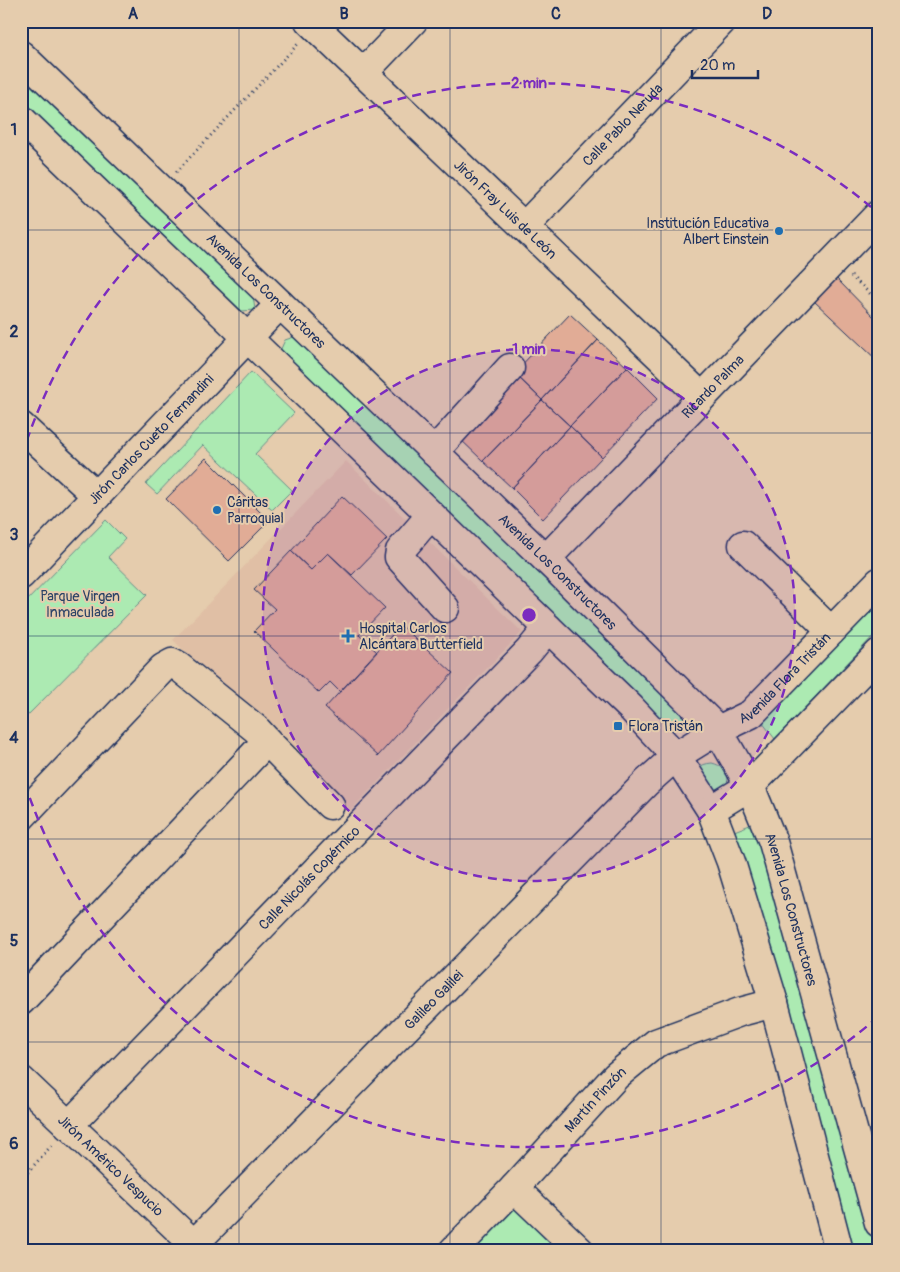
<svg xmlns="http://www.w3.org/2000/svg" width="900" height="1272" viewBox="0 0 900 1272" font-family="Pangolin,sans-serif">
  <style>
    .built { fill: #e0bfa5 }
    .green { fill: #aceab2; stroke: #648c88 }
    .building { fill: #e1ac96; stroke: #1b2f5e }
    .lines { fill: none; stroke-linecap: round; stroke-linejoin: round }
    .minor-casing { stroke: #1b2f5e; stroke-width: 31 }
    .path { stroke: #1b2f5e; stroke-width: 3; stroke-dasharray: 1 4; stroke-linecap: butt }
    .minor { stroke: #e5ccad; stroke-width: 28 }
    .grid { fill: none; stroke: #1b2f5e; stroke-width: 1; stroke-opacity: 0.55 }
    .ring { fill: none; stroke: #7b2cbf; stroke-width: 2.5; stroke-dasharray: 9 6 }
    .poi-dot { fill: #1f6fb2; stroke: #e5ccad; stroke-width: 2 }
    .labels { text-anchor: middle; stroke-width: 4; stroke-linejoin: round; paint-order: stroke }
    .street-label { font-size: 14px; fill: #1b2f5e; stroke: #e5ccad }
    .poi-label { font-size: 14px; fill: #1b2f5e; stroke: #e5ccad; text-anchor: start }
    .park-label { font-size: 14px; fill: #2a4266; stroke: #e5ccad }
    .centre { fill: #7b2cbf; stroke: #e5ccad; stroke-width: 2.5 }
    .ring-label { font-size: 15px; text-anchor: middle; font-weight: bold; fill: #7b2cbf; stroke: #e5ccad; stroke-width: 4; stroke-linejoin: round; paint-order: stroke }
    .neatline { fill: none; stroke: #1b2f5e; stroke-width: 2 }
    .grid-label { font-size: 16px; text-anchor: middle; font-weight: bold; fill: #1b2f5e }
  </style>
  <rect width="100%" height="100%" fill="#e5ccad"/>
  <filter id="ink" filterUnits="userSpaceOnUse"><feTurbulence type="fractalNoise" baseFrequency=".02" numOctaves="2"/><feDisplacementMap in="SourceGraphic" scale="10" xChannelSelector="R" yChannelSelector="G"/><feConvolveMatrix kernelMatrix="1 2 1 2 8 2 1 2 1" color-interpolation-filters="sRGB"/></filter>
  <g filter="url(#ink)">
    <path class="built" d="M346,461l176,171 -172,179 -177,-171z"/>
    <path class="green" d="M21,71l232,224 2,15 -13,1 -221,-212z
      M297,336l393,382 -20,15 -390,-382 5,-11z
      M251,372l43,41 -39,41 37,36 -20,20 -69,-65 -46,49 -11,-10z
      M106,520l19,19 -17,18 39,38 -126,127v-115z
      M879,586v44l-104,109 -19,-25z
      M712,763c19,5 19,17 10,32l-30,-14c4,-12 7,-17 20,-18z
      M755,823l119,404 5,24h-26l-46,-174 -78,-244z
      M515,1207l42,44h-85z"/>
    <path class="building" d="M836,278l43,44v40l-65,-61z
      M570,314l28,26 -56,60 -28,-27z
      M598,340l29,27 -57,59 -28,-26z
      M627,367l31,31 -56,59 -32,-31z
      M514,373l28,27 -59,61 -27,-26z
      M542,400l28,26 -58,62 -29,-27z
      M570,426l32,31 -59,62 -31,-31z
      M206,458l63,63 -40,40 -63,-62z
      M342,496l45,43 -35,36 -24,-22 -17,17 -20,-19z
      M291,551l20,19 17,-17 57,55 -26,27 18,17 -37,40 -10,-10 -11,11 -65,-62 21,-22 -21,-19z
      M401,625l52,48 -75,83 -53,-48z"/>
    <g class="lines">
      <defs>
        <g id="minor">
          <path id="s1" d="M309,21l393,376"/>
          <path id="s2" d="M21,55l533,512 164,163 32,56 23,56 106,381"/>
          <path d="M363,73l50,-52"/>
          <path d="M21,119l610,589 45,48 35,54 20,52 43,141 65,248"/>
          <path id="s3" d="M524,227l198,-206"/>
          <path d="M21,426l76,70"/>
          <path d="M434,452l76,-84"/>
          <path d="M431,515l-31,36 -1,6 46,51"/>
          <path d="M743,545l88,86"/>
          <path id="s4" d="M546,559l333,-345"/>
          <path id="s5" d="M21,575l259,-271"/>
          <path d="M267,741l63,64"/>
          <path d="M711,810l39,-24 129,-133"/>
          <path d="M21,817l142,-149 9,-5 7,4 77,62 11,12 -246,260"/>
          <path id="s6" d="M21,1080l180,171"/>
          <path id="s7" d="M68,1126l461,-475 19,-23"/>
          <path d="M514,1188l66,63"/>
          <path id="s8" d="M194,1244l453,-462 29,-26 42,-26 33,-16 128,-132"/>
          <path id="s9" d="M453,1251l61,-63 102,-112 40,-33 84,-31 34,-9"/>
        </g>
      </defs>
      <use href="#minor" class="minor-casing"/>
      <path class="path" d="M176,172l122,-128
        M851,276l28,26
        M21,1180l31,-35"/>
      <use href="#minor" class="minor"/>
    </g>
  </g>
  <path class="grid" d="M239,21v1230M450,21v1230M661,21v1230M21,230h858M21,433h858M21,636h858M21,839h858M21,1042h858"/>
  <circle cx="529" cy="615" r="266" fill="#7b2cbf" fill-opacity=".12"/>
  <g class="ring">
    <circle cx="529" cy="615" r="266"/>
    <path d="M878 1017A532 532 0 0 1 22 775M22 455A532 532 0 0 1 878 213"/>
  </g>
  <g class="poi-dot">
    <circle cx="779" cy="231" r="5"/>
    <circle cx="217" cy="510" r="5"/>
    <path d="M345.5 628.5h5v5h5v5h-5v5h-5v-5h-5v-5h5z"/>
    <rect x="613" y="721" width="10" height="10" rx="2.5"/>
  </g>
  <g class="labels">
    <g class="street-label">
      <text dy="5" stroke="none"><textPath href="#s3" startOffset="142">Calle Pablo Neruda</textPath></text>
      <text dy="5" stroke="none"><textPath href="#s1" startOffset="272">Jirón Fray Luis de León</textPath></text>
      <text dy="5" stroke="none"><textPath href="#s2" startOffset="340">Avenida Los Constructores</textPath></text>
      <text dy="5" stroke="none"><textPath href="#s4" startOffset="240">Ricardo Palma</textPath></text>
      <text dy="5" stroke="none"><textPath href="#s5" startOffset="188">Jirón Carlos Cueto Fernandini</textPath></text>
      <text dy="5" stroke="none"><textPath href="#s2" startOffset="745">Avenida Los Constructores</textPath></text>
      <text dy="5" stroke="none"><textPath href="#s8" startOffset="821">Avenida Flora Tristán</textPath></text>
      <text dy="5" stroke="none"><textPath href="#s7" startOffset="346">Calle Nicolás Copérnico</textPath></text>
      <text dy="5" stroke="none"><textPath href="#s2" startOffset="1165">Avenida Los Constructores</textPath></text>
      <text dy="5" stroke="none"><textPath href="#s8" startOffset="342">Galileo Galilei</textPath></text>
      <text dy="5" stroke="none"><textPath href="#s9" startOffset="208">Martín Pinzón</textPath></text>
      <text dy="5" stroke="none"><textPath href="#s6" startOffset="124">Jirón Américo Vespucio</textPath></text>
    </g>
    <g class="poi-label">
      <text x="769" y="228" text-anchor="end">Institución Educativa<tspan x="769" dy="16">Albert Einstein</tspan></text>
      <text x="227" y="507">Cáritas<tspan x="227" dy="16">Parroquial</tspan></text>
      <text x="359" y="633">Hospital Carlos<tspan x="359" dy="16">Alcántara Butterfield</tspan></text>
      <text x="628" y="731">Flora Tristán</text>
    </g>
    <g class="park-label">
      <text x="80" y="601">Parque Virgen<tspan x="80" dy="16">Inmaculada</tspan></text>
    </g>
  </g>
  <circle cx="529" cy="615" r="8" class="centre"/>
  <g class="ring-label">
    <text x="529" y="88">2 min</text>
    <text x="529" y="354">1 min</text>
  </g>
  <rect width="900" height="1272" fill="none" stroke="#e5ccad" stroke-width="55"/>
  <path d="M692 70v8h66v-8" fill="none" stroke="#1b2f5e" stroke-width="2.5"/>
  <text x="700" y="70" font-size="15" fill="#1b2f5e" stroke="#e5ccad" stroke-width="4" paint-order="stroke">20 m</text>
  <rect x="28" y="28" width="844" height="1216" class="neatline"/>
  <g class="grid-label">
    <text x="133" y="19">A</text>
    <text x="344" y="19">B</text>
    <text x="556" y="19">C</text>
    <text x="767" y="19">D</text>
    <text x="14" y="135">1</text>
    <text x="14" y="337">2</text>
    <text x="14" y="540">3</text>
    <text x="14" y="743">4</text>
    <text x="14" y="946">5</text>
    <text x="14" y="1149">6</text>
  </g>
</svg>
